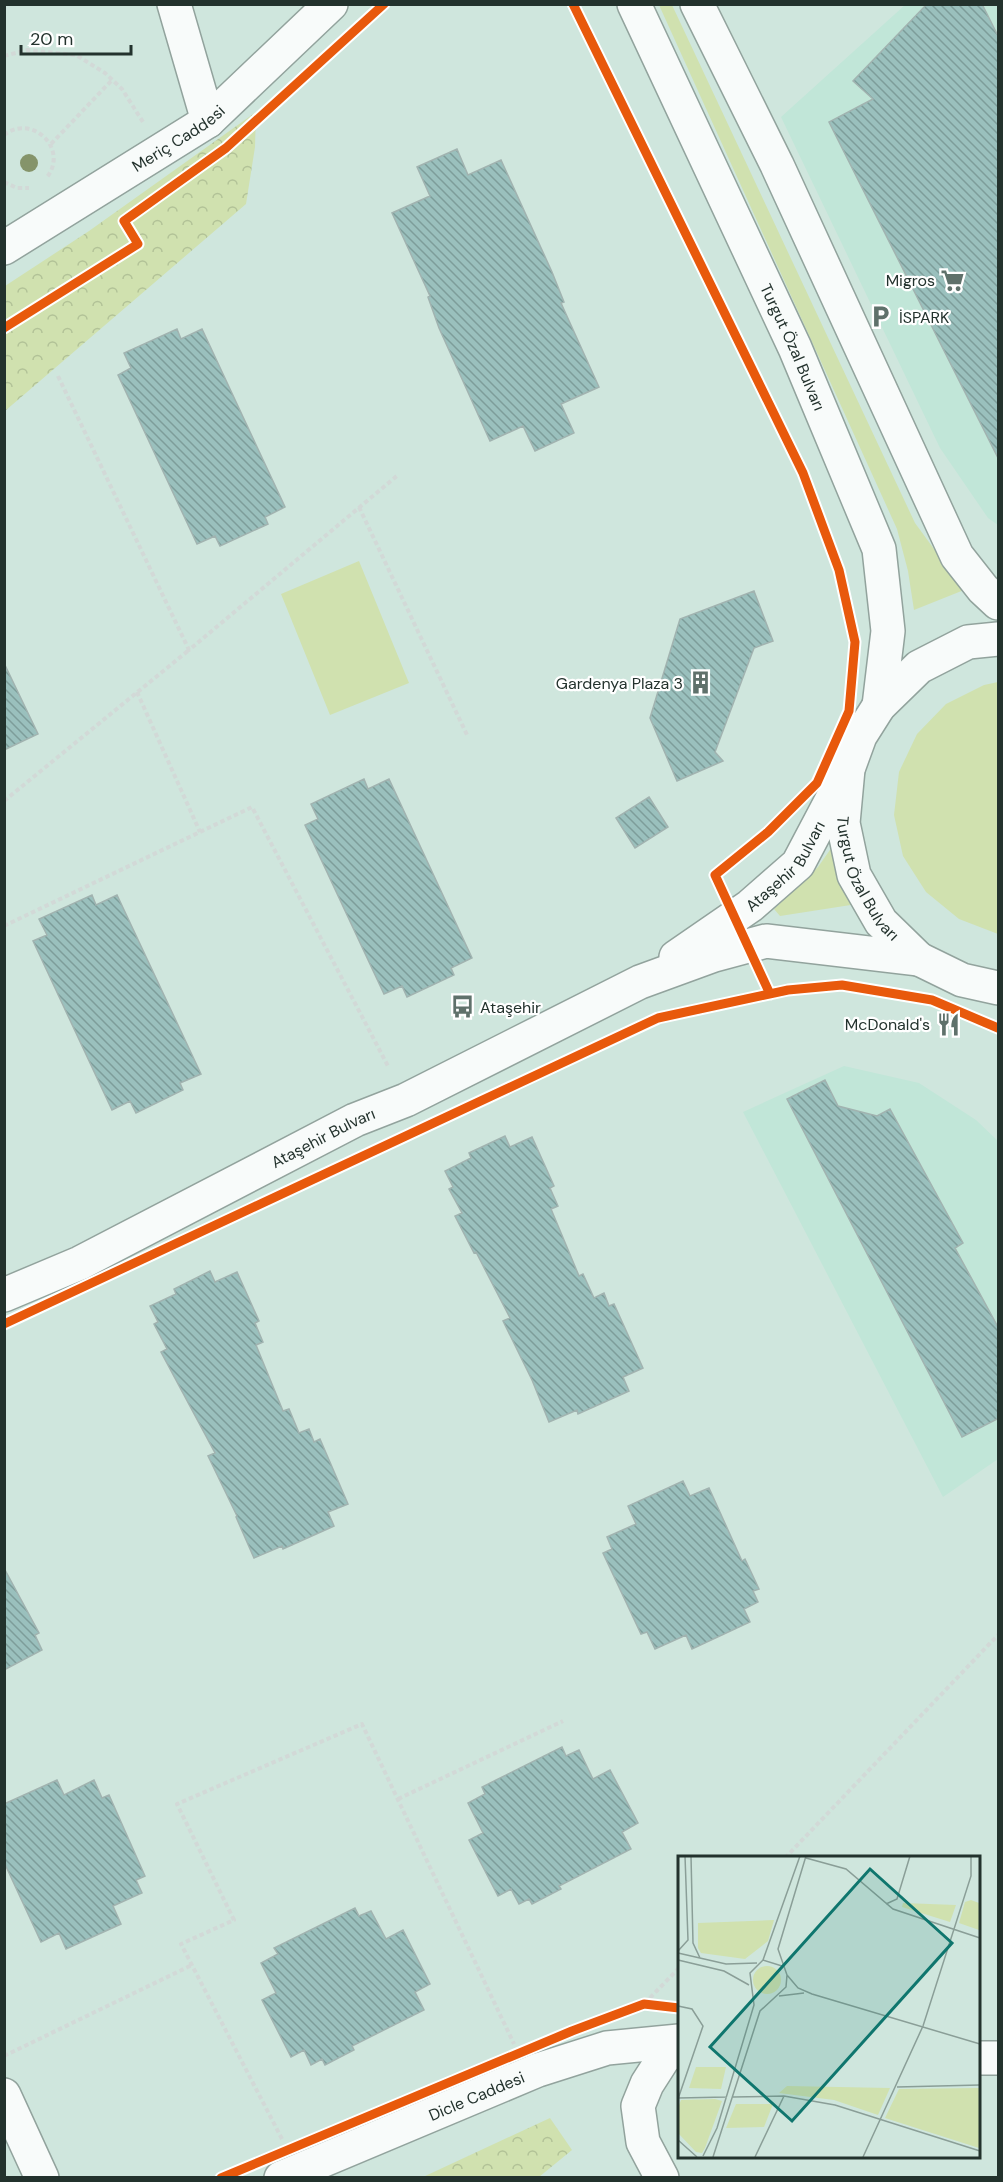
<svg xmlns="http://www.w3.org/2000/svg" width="1003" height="2182" viewBox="0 0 1003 2182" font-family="'DM Sans',sans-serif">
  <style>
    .built { fill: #c1e6d8 }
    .grass { fill: #d0e1af }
    .forest { fill: url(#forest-crowns) }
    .building { fill: url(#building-back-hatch); stroke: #a1b3b0; stroke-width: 1.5 }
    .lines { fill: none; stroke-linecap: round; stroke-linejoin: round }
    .minor-casing { stroke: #92a39d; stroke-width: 36 }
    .major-casing { stroke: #92a39d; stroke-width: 36 }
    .path { stroke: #d2d9d7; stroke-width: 4; stroke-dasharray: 4.5 3; stroke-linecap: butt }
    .minor { stroke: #f8fbfa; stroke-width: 33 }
    .major { stroke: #f8fbfa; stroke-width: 33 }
    .cycleway-casing { stroke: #fff; stroke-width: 13 }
    .cycleway { stroke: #e8590c; stroke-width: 9 }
    .tree { fill: #85946a }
    .labels { text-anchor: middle; stroke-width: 4.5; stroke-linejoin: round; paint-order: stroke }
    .street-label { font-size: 16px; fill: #23322d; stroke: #fff }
    .poi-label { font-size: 16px; fill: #23322d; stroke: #fff; text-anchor: end }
    .inset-road { fill: none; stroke: #8a9e97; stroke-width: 1.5 }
    .view { fill: #0f766e; fill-opacity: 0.15; stroke: #0f766e; stroke-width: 3 }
    .inset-edge { fill: none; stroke: #23322d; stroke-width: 3 }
  </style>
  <defs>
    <pattern id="forest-crowns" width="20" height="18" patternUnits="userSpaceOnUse" patternTransform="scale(1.5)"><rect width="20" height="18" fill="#d0e1af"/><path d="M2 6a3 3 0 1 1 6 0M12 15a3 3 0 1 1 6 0" fill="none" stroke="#b2c297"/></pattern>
    <pattern id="building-back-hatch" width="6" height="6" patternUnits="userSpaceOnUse" patternTransform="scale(1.5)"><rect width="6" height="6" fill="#9ac0bd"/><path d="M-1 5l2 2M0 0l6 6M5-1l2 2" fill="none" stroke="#7d9d9a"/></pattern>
  </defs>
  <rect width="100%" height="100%" fill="#cfe6dd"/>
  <path class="built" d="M905,5h93v520l-10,-7 -48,-70 -159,-331z
    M844,1066l75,17 57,37 22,21v318l-55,38 -200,-385z"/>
  <path class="grass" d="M659,5h13l243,518 49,67 -50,20 -6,-39 -11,-42z
    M359,561l50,122 -79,32 -49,-121z
    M998,682v252l-39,-15 -33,-27 -23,-36 -9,-41 5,-43 18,-38 29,-30 38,-19z
    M846,827l24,75 -90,14 -6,-7 44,-42z"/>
  <path class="forest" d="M256,112l-1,35 -9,57 -241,207v-125l84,-55z
    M550,2118l22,32 -33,27h-116z"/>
  <path class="building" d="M927,4h55l17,34v422l-170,-338 44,-23 -20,-18z
    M457,149l11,26 33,-15 51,112 12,30 -3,1 38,84 -38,17 13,29 -39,18 -12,-25 -33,15 -51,-113 -11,-31 2,-1 -38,-83 38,-17 -13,-29z
    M177,329l4,10 21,-10 83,178 -20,10 3,7 -48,22 -5,-10 -18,8 -79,-169 13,-7 -7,-15z
    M754,591l19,50 -19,7 -39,104 8,9 -46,20 -27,-63 30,-99z
    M4,663l34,71 -34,16z
    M364,779l4,10 21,-10 83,179 -21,10 3,7 -47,22 -5,-11 -18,8 -79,-169 13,-6 -7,-15z
    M649,797l19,30 -33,21 -19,-30z
    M92,895l4,10 21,-10 84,179 -21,9 3,7 -47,23 -6,-12 -18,9 -79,-169 14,-6 -8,-16z
    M825,1080l13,26 39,10 13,-7 73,134 -8,5 44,81v89l-37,19 -175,-338z
    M505,1136l5,11 22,-10 22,49 -4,2 8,18 -7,3 28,67 4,-2 11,24 10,-5 5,13 5,-2 29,64 -20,9 6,14 -51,23 -1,-4 -28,12 -17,-42 -29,-59 7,-3 -34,-66 -2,1 -19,-37 7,-3 -13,-24 4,-2 -8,-16 26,-13 -2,-5z
    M210,1271l5,11 22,-10 22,49 -4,2 8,19 -7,3 27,66 6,-2 10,24 10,-4 5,13 6,-3 28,65 -20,8 6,14 -51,23 -1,-3 -28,12 -18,-41 1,-1 -29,-60 7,-3 -54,-101 6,-3 -13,-25 4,-2 -8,-16 26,-12 -2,-5z
    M683,1481l7,15 19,-8 33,73 3,-2 14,30 -6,2 5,11 -14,7 6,13 -58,27 -6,-14 -31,14 -8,-17 -6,2 -38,-81 9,-4 -5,-12 29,-13 -8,-18z
    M4,1568l35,65 -4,2 7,15 -38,20z
    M562,1747l4,9 13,-6 14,29 17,-9 28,53 -16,9 9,17 -72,37 2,3 -29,15 -3,-5 -10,5 -8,-15 -13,7 -29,-56 14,-7 -15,-30 17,-9 -3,-7z
    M57,1780l7,15 30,-15 8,18 7,-3 36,81 -9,4 6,13 -29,13 8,18 -55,25 -7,-16 -18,9 -37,-80v-58z
    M355,1908l4,8 12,-5 15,28 17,-9 27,54 -15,8 9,18 -72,36 2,4 -29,15 -3,-6 -11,6 -7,-15 -13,7 -29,-57 14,-7 -15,-30 17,-9 -4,-6z"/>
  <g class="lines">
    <defs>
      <g id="minor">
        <path d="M174,4l34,117"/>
        <path id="s1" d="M4,248l204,-127 123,-117"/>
        <path id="s2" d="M676,957l74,-51 48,-42 50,-95"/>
        <path id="s3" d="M4,1295l76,-32 275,-143 51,-20 234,-118 74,-27 52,-14 153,18"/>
        <path d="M978,2058h20"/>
        <path d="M4,2095l38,83"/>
        <path id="s4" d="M281,2178l257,-108 69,-22 72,-7"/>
        <path d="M662,2178l-19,-36 -5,-36 9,-22 16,-25 16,-15"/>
      </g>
      <g id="major">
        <path id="s5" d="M634,4l161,344 84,201 9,82 -9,75"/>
        <path d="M697,4l80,161 180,391 26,33 15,14"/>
        <path id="s6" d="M998,639l-30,3 -49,25 -40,39 -19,30 -12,33 -5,54 11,52 27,47 38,37 43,21 36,8"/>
      </g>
    </defs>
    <use href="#minor" class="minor-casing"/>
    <use href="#major" class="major-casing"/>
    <path class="path" d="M4,56l23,-6 49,5 29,18 17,16 21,33
      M4,135c28,-22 65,14 43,42
      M51,144l61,-64
      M4,182l13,6h12
      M58,376l131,274 209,-175
      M359,507l109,230
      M137,692l63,140
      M4,801l185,-151
      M4,926l248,-119 137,261
      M398,1799l165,-78
      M785,1858l213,-223
      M648,2009l-4,-5 35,-36
      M4,2056l188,-91
      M282,2139l-101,-195 53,-24 -57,-116 185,-80 152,320"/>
    <use href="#minor" class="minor"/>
    <use href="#major" class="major"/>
    <defs>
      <path id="cycleway" d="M573,4l230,469 36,97 16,72 -6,69 -32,72 -49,49 -53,43 55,119
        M4,328l134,-84 -14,-23 102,-73 158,-144
        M4,1324l654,-306 130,-28 54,-5 90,15 66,28
        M221,2178l351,-147 72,-27 35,4"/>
    </defs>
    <use href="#cycleway" class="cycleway-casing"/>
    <use href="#cycleway" class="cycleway"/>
  </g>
  <circle class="tree" cx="29" cy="163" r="9"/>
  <defs>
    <symbol id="supermarket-bare" viewBox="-9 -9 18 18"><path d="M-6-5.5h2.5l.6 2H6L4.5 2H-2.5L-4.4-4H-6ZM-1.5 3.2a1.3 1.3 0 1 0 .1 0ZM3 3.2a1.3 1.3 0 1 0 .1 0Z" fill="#5f716b" stroke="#fff" stroke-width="2.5" paint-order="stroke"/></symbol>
    <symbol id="parking-bare" viewBox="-9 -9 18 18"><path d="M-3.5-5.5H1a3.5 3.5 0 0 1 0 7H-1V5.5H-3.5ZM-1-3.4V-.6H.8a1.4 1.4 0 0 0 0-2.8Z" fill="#5f716b" stroke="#fff" stroke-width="2.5" paint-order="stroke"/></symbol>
    <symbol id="building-bare" viewBox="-9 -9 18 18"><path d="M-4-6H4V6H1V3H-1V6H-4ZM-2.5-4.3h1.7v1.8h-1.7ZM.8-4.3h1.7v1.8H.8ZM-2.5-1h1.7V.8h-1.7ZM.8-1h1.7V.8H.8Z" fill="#5f716b" stroke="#fff" stroke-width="2.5" paint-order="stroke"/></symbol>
    <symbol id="bus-bare" viewBox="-9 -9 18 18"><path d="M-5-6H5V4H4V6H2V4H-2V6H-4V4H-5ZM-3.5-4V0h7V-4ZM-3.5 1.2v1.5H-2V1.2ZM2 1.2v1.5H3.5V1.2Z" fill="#5f716b" stroke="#fff" stroke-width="2.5" paint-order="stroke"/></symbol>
    <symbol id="restaurant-bare" viewBox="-9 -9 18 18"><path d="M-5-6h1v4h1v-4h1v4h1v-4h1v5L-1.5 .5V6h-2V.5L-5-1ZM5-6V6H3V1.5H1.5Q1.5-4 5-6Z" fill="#5f716b" stroke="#fff" stroke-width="2.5" paint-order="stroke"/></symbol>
  </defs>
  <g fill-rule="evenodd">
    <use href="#supermarket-bare" x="936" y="264" width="33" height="33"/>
    <use href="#parking-bare" x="864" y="300" width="33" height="33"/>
    <use href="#building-bare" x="684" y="666" width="33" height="33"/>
    <use href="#bus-bare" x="446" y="990" width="33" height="33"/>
    <use href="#restaurant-bare" x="932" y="1008" width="33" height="33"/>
  </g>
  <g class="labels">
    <g class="street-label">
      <text dy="6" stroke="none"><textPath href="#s1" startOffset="206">Meriç Caddesi</textPath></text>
      <text dy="6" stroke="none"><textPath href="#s5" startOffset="378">Turgut Özal Bulvarı</textPath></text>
      <text dy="6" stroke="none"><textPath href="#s2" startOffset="144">Ataşehir Bulvarı</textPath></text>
      <text dy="6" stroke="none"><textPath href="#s6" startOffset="327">Turgut Özal Bulvarı</textPath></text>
      <text dy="6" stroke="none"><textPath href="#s3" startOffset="356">Ataşehir Bulvarı</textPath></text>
      <text dy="6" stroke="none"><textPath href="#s4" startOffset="212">Dicle Caddesi</textPath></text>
    </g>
    <g class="poi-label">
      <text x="935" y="286">Migros</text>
      <text x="899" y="323" text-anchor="start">İSPARK</text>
      <text x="683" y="689">Gardenya Plaza 3</text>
      <text x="480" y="1013" text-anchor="start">Ataşehir</text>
      <text x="930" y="1030">McDonald's</text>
    </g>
  </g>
  <g transform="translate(678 1856)">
    <rect width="302" height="302" fill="#cfe6dd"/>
    <path d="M96,64l-6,21 -23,18 -44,-6 -3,-5v-25zM75 124a14 14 0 1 1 28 0a14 14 0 1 1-28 0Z" fill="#d0e1af"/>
    <path d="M293,44l8,3v27l-20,-7 6,-21zM225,47l53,2 -6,17 -48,-15zM18,211h30l-5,22 -32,-1zM109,230l103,2 -12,27 -44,-15 -55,-7zM301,232v60l-94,-30 14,-29zM37,243l7,2 -17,47 -3,5 -6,-1 -18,-19v-25l3,-8zM58,248h37l-9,23 -38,1z" fill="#d0e1af"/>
    <path class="inset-road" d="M13,0l2,87 7,15M128,2l40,11 47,40 87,29M208,48l11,-5 13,-43M0,95l10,-11 -3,-84M0,97l48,11 31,-1M0,104l46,11 25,14M85,104l37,-104M109,119l11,13 14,6 168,50M101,140l25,-3M0,150l14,3 11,17 -25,73M219,231l83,-2M55,241l51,-1 51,9 145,46M0,242l49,-1M0,284l19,17M25,300l14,-28 37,-123 -4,-32 13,-13 19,6M35,301l47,-146 26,-24 1,-12 -9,-26 28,-93M77,301l29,-61M185,301l60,-131 48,-150v-19"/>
    <path class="view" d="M192,13l82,74 -160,178 -82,-74z"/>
    <rect width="302" height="302" class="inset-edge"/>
  </g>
  <rect width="1003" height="2182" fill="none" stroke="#23322d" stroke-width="12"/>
  <path d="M21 45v9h110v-9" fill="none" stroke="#23322d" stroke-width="3"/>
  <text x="30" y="45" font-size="18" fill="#23322d" stroke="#ffffff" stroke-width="4.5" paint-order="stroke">20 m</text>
</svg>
